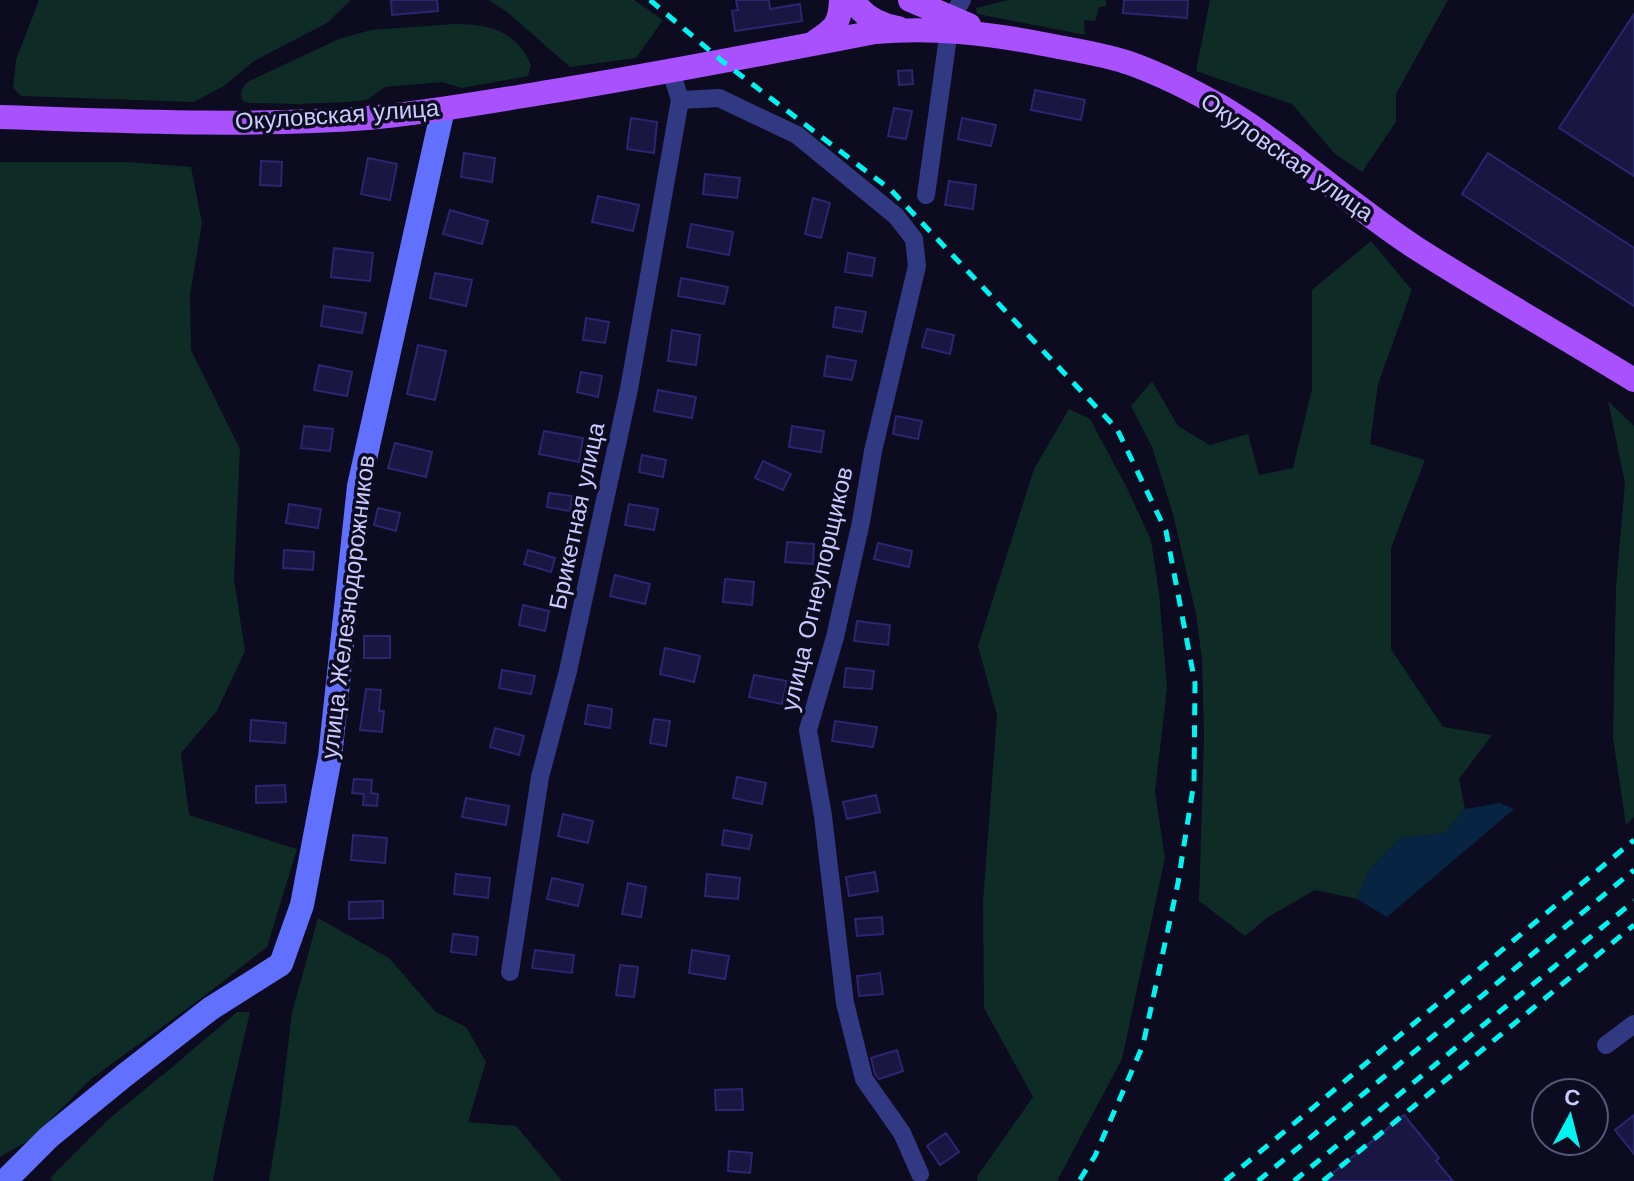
<svg xmlns="http://www.w3.org/2000/svg" width="1634" height="1181" viewBox="0 0 1634 1181" font-family="'Work Sans',sans-serif">
  <style>
    .green { fill: #0e2b26 }
    .water { fill: #072443 }
    .building { fill: #1a1642; stroke: #2c2670; stroke-width: 2 }
    .lines { fill: none; stroke-linecap: round; stroke-linejoin: round }
    .street { stroke: #323983; stroke-width: 18 }
    .secondary { stroke: #6170ff; stroke-width: 24 }
    .primary { stroke: #aa51ff; stroke-width: 24 }
    .rail { stroke: #00f5f1; stroke-width: 5; stroke-dasharray: 12 10; stroke-linecap: butt }
    .labels { text-anchor: middle; stroke-width: 7; stroke-linejoin: round; paint-order: stroke }
    .street-label { font-size: 24px; fill: #cacaff; stroke: #0c0b20 }
  </style>
  <rect width="100%" height="100%" fill="#0c0b20"/>
  <path class="green" d="M39,0h312l-24,23 -73,38 -30,25 -30,16 -173,-6 -8,-8 3,-28z
    M489,0h145l29,20 -27,38 -66,9 -63,-55z
    M1008,0h98v6l-7,1 -4,14 -11,-1 1,15 -108,-21 -1,-6z
    M1210,0h238l-52,94v28l-34,50 -27,-18 -43,-50 -96,-33z
    M454,24c35,0 62,6 77,41l-3,11 -66,12 -20,-6 -57,5 -18,13 -21,2 -48,2 -49,-1 -6,-2c-4,-10 -1,-13 6,-20l90,-42 32,-9z
    M0,162h128l63,5 11,56 -12,72 1,55 49,99 -6,130 11,72 -28,60 -36,42 8,62 108,34 -30,98 -68,53 -108,79 -60,60 -31,18z
    M1371,241l41,49 -34,94 -8,60 55,16 -34,88v101l52,78 49,8 -33,44 6,30 -20,24 -45,5 -30,31 -13,30 -42,-9 -47,27 -23,19 -46,-35 5,-164 -2,-78 -6,-45 -23,-100 -21,-67 -21,-41 21,-25 26,45 32,19 38,-11 11,41 34,-7 19,-79v-99z
    M1608,401l26,25v391l-8,8 -13,-87 3,-151 9,-104z
    M1069,409l21,10 36,67 25,54 8,53 8,95 -12,104 10,66 -43,201 -65,122h-80l1,-6 55,-78 -49,-89 -1,-107 14,-186 -19,-69 56,-177z
    M318,918l71,40 47,54 30,15 20,35 -18,60 48,4 46,55h-293l10,-61 13,-107z
    M237,1012h13l-27,117 -10,52h-160l-3,-3 61,-61 65,-53z"/>
  <path class="water" d="M1500,803l14,6 -127,108 -30,-18 13,-30 30,-31 45,-5 20,-24z"/>
  <path class="building" d="M391,0h46l1,11 -46,4z
    M736,0h33l1,9 30,-5 2,17 -67,10 -3,-20 6,-1z
    M1124,0h64l-1,18 -64,-5z
    M1634,14v162l-75,-48z
    M912,70l1,14 -14,1 -1,-14z
    M1035,90l50,10 -4,20 -50,-10z
    M894,108l18,3 -6,28 -18,-3z
    M631,118l26,4 -3,31 -27,-4z
    M962,118l34,7 -5,21 -33,-7z
    M464,153l31,5 -3,24 -31,-5z
    M1488,153l146,95v58l-172,-112z
    M368,158l29,6 -7,36 -29,-6z
    M261,161l21,1 -1,24 -21,-1z
    M705,174l35,4 -3,20 -34,-4z
    M949,181l27,4 -3,24 -28,-4z
    M598,196l41,9 -6,26 -41,-9z
    M813,198l17,5 -9,35 -16,-4z
    M450,210l38,11 -6,23 -39,-10z
    M691,224l42,8 -4,23 -42,-8z
    M334,248l39,5 -3,28 -39,-4z
    M848,253l27,5 -3,18 -27,-4z
    M435,273l37,7 -6,26 -36,-8z
    M681,278l47,9 -4,17 -46,-8z
    M324,306l42,7 -4,20 -41,-7z
    M836,307l30,5 -4,20 -29,-5z
    M586,318l23,4 -4,21 -22,-3z
    M927,329l27,6 -4,19 -28,-7z
    M672,330l28,5 -4,30 -28,-4z
    M418,345l28,6 -11,49 -28,-6z
    M827,356l29,5 -4,19 -28,-4z
    M319,365l33,7 -5,24 -33,-6z
    M581,372l21,4 -4,21 -21,-5z
    M658,390l38,7 -4,21 -38,-7z
    M896,416l26,5 -4,18 -25,-5z
    M304,426l29,3 -3,22 -29,-3z
    M792,426l32,5 -3,21 -32,-5z
    M544,431l39,7 -4,24 -40,-8z
    M395,443l37,9 -6,25 -38,-9z
    M642,455l24,5 -3,17 -24,-5z
    M763,461l28,13 -8,16 -28,-12z
    M549,493l23,3 -2,15 -23,-4z
    M289,504l32,5 -3,19 -32,-5z
    M629,504l29,5 -4,21 -29,-5z
    M378,508l22,5 -4,18 -22,-6z
    M787,542l27,2 -1,20 -28,-2z
    M878,543l34,8 -3,16 -35,-8z
    M284,550l30,2 -1,18 -30,-2z
    M528,550l27,8 -4,14 -27,-8z
    M615,575l35,9 -5,20 -35,-8z
    M725,579l29,3 -2,23 -29,-3z
    M523,605l26,6 -4,20 -26,-6z
    M857,621l33,4 -2,20 -34,-4z
    M364,636h26v22h-26z
    M665,648l35,8 -6,26 -34,-8z
    M846,668l28,3 -2,18 -28,-2z
    M502,670l33,6 -4,18 -32,-6z
    M754,675l33,6 -5,23 -33,-7z
    M366,689l15,1 -2,21h5l-2,21 -22,-2z
    M588,705l24,4 -2,19 -25,-4z
    M654,719l16,2 -4,25 -16,-3z
    M251,720l35,3 -1,20 -35,-2z
    M835,721l42,6 -4,20 -41,-6z
    M495,728l29,8 -5,19 -29,-8z
    M737,777l29,6 -4,21 -29,-6z
    M354,779l18,1 -1,13 7,1 -1,12 -14,-1 1,-11 -12,-1z
    M285,785l1,17 -30,1v-17z
    M876,795l4,17 -33,7 -4,-17z
    M466,798l43,8 -3,19 -44,-8z
    M563,814l30,7 -5,22 -30,-7z
    M724,830l28,5 -3,14 -27,-4z
    M353,835l34,3 -2,25 -34,-3z
    M875,872l3,19 -29,5 -3,-19z
    M456,874l34,4 -2,20 -34,-4z
    M707,874l33,4 -2,21 -33,-3z
    M552,878l31,7 -5,21 -31,-7z
    M628,883l18,4 -5,30 -19,-3z
    M383,901v17l-34,1v-17z
    M882,917l1,17 -26,2 -2,-17z
    M453,934l25,3 -2,18 -25,-3z
    M535,950l39,5 -2,18 -40,-5z
    M692,950l37,6 -4,23 -36,-6z
    M620,965l18,2 -4,30 -18,-2z
    M880,973l3,21 -24,2 -2,-20z
    M897,1050l6,21 -24,8 -4,-5 -4,-16z
    M742,1089l1,21h-27l-1,-20z
    M1404,1115l35,43 -3,3 17,20h-130z
    M1634,1115v39l-19,-24z
    M946,1133l13,19 -19,13 -13,-19z
    M729,1151l23,2 -2,20 -22,-2z"/>
  <g class="lines">
    <path class="street" d="M680,100l39,-2 78,37 99,81 18,23 3,27 -44,185 -12,71 -26,115 -27,93 15,86 22,187 19,76 38,54 18,41
      M926,195l23,-165 2,-12 11,-18
      M510,972l30,-195 28,-106 61,-282 51,-289 -9,-29
      M1606,1045l28,-21"/>
    <path class="secondary" d="M5,1181l44,-44 76,-62 85,-66 71,-45 21,-59 28,-148 29,-271 84,-377"/>
    <path class="primary" d="M853,0c10,16 26,25 45,28
      M910,0l59,25
      M812,44c21,-15 28,-17 29,-44
      M0,117c123,4 246,10 368,1 57,-5 112,-15 168,-24 113,-18 226,-40 339,-62 58,-5 111,1 168,12 30,6 61,10 89,20 30,11 60,26 88,42 69,41 128,98 196,142 72,46 146,88 218,132"/>
    <path class="rail" d="M650,0l72,61 169,129 226,239 49,102 29,152 -1,99 -16,101 -35,162 -48,111 -16,25
      M1225,1181l409,-341
      M1258,1181l376,-311
      M1294,1181l340,-280
      M1323,1181l311,-256"/>
  </g>
  <g class="labels">
    <g class="street-label">
      <text transform="translate(337 115) rotate(-4)" y="8">Окуловская улица</text>
      <text transform="translate(1287 157) rotate(35)" y="8">Окуловская улица</text>
      <text transform="translate(577 516) rotate(-78)" y="8">Брикетная улица</text>
      <text transform="translate(817 589) rotate(-77)" y="8">улица Огнеупорщиков</text>
      <text transform="translate(348 607) rotate(-83)" y="8">улица Железнодорожников</text>
    </g>
  </g>
  <g transform="translate(1570 1117) rotate(7)"><circle r="38" fill="#0c0b20" stroke="#585779" stroke-width="2"/>
  <path d="M0-6L14 30L0 20L-14 30Z" fill="#00f5f1"/>
  <text y="-12" font-size="22" font-weight="bold" text-anchor="middle" fill="#cacaff">С</text>
  </g>
</svg>
